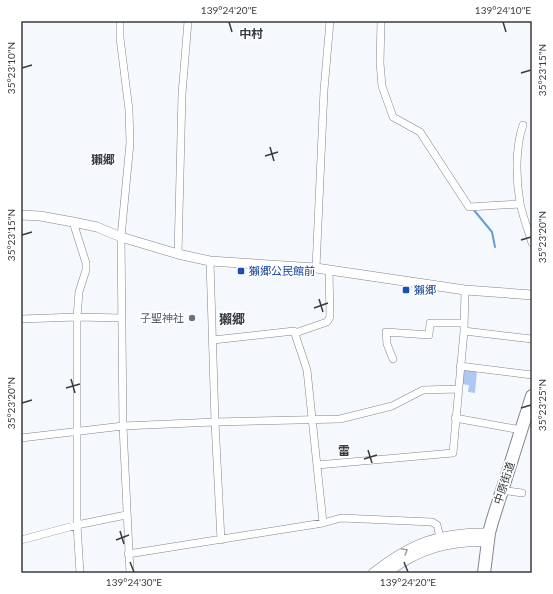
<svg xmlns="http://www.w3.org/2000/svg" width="553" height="594" viewBox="0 0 553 594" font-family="Lato,'Noto Sans JP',sans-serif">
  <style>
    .green { fill: #acc8f3 }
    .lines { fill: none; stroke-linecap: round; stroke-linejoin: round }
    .stream { stroke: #659ed4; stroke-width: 2 }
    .minor-casing { stroke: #80858d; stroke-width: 8 }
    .tertiary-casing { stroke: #80858d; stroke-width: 10 }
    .primary-casing { stroke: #80858d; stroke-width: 14 }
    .minor { stroke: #fff; stroke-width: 7 }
    .tertiary { stroke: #fff; stroke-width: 9 }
    .primary { stroke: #fff; stroke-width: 12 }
    .oneway { stroke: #9c9e9f }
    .ticks { fill: none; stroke: #393c3f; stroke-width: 1.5 }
    .transit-dot { fill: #1a4fb4; stroke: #fff; stroke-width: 1.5 }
    .worship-dot { fill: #6b7280; stroke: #fff; stroke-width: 1.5 }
    .labels { text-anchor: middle; stroke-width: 3.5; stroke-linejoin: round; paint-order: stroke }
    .transit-label { font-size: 11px; fill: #164399; stroke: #fff; text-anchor: start }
    .worship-label { font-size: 11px; fill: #5b616d; stroke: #fff; text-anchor: end }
    .street-label { font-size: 11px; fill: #393c3f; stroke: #fff }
    .neighbourhood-label { font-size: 12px; font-weight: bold; fill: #373b42; stroke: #fff }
    .quarter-label { font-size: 13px; font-weight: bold; fill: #373b42; stroke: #fff }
    .neatline { fill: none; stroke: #393c3f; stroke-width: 1.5 }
    .ticks-label { font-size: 10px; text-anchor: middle; fill: #393c3f }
  </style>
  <rect width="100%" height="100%" fill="#f5f9fe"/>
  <path class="green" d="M465,370l12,1 -2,22 -7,-1 1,-7 -8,-1 1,-12z"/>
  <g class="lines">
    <path class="stream" d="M473,209l19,23 3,15"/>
    <defs>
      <path id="minor" d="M120,21v17l9,72 1,33 -9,94 2,189 7,147
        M381,21l-1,42 2,23 11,31 27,15 49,75 51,-3
        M523,125c-8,23 -7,55 -3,78 3,14 8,27 12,40
        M73,222l13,41v7l-7,22 -2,25v208l3,48
        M178,254l4,-160 6,-73
        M210,261l5,161 6,118
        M316,268l8,-178 6,-69
        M21,319l56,-2 45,1
        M464,331l68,8
        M295,333l32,-11 3,-5 -1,-47
        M213,340l81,-9 13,39 16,153
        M393,359l-6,-15 -1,-12 43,3 1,-12h34
        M460,366l72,9
        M455,418l66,12
        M21,438l102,-12 92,-4 125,-3 52,-13 31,-16 35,-1
        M317,465l136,-12 11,-122 1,-41
        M501,490l21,3
        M21,540l56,-15 49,-10
        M128,554l195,-31 18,-5 91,4 5,3 3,12"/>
      <path id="tertiary" d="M21,215l19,1 33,6 24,5 24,10 57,17 32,7 106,7 149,22 67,5
        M373,573c38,-30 66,-41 116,-40
        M387,573c31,-24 63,-33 101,-31"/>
      <path id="primary" d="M484,573l5,-40 3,-11 40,-126"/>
    </defs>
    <use href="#minor" class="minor-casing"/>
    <use href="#tertiary" class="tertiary-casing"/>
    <use href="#primary" class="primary-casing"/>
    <use href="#minor" class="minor"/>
    <use href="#tertiary" class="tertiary"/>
    <use href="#primary" class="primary"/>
  </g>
  <defs><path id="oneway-chevron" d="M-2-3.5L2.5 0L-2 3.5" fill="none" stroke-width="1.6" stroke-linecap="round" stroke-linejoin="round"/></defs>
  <use class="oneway" href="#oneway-chevron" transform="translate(405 551) rotate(-31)"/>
  <path class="ticks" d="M229,22l3,10M503,22l3,10M22,68l10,-3M521,73l10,-3M270,147l4,14M265,156l13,-4M22,235l10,-3M521,240l10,-3M319,299l4,13M314,308l14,-5M71,379l4,14M66,388l14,-4M22,403l10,-3M521,408l10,-3M368,450l4,13M364,459l13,-4M120,531l4,13M116,540l13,-5M130,562l4,10M404,562l4,10"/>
  <g class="transit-dot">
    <rect x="237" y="267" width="8" height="8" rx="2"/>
    <rect x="402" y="286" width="8" height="8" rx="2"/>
  </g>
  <circle class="worship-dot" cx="192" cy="318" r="4"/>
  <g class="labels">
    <g class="transit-label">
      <text x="249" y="275">獺郷公民館前</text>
      <text x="414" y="294">獺郷</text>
    </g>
    <g class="worship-label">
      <text x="184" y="322">子聖神社</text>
    </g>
    <g class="street-label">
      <text transform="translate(504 483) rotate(-72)" y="4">中原街道</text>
    </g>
    <g class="neighbourhood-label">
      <text x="251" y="38">中村</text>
      <text x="103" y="164">獺郷</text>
      <text x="344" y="455">雷</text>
    </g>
    <g class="quarter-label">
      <text x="232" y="324">獺郷</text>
    </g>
  </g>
  <rect width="553" height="594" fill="none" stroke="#ffffff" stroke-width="44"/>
  <rect x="22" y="22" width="509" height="550" class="neatline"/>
  <g class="ticks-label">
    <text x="229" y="14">139°24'20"E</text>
    <text x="503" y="14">139°24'10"E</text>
    <text transform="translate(11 68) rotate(-90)" y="4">35°23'10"N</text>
    <text transform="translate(542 70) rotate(-90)" y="4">35°23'15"N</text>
    <text transform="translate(11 235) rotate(-90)" y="4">35°23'15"N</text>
    <text transform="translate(542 237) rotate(-90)" y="4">35°23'20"N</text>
    <text transform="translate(11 403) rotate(-90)" y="4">35°23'20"N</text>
    <text transform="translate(542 405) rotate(-90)" y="4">35°23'25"N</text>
    <text x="134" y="586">139°24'30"E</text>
    <text x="408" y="586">139°24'20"E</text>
  </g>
</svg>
